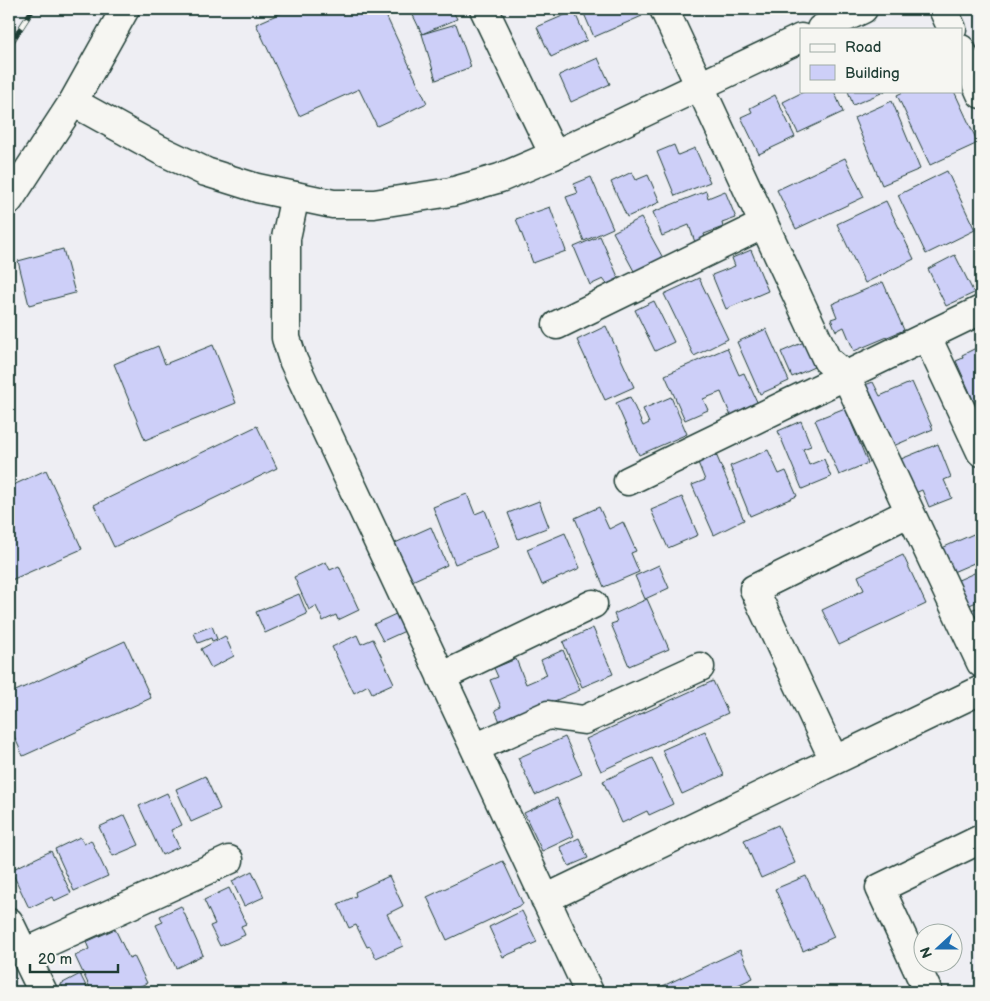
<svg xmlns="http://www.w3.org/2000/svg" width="990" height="1001" viewBox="0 0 990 1001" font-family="'Balsamiq Sans',sans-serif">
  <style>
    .building { fill: #cdcff8; stroke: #1f3d34 }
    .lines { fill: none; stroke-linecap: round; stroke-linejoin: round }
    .street-casing { stroke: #1f3d34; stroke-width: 31 }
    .secondary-casing { stroke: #1f3d34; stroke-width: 31 }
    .street { stroke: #f6f6f2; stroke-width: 28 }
    .secondary { stroke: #f6f6f2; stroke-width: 28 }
    .rail-casing { stroke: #1f3d34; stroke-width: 5.5 }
    .rail { stroke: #f6f6f2; stroke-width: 4; stroke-dasharray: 11; stroke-linecap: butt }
  </style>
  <rect width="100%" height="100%" fill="#eeeef3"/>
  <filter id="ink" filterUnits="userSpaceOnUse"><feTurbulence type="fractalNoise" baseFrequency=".02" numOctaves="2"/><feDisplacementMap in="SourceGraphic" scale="10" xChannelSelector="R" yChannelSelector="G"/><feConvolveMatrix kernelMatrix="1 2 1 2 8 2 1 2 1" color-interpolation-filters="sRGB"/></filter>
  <g filter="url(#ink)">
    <path class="building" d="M290,9h93l44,94 -50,23 -18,-37 -60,27 -43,-92z
      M410,9h42l5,10 -35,15z
      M582,9h57l3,7 -48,21z
      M574,11l13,29 -36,17 -14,-30z
      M456,24l15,43 -35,13 -14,-46z
      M598,58l12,26 -39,18 -12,-27z
      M805,91h29l9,21 -45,21 -15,-31z
      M848,91h38l-33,14z
      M905,91h49l24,52 -48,22 -33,-70z
      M775,95l20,42 -36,17 -18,-37 11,-5 -2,-4z
      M892,101l28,68 -38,16 -28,-67z
      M674,145l4,10 17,-7 15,34 -35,14 -18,-44z
      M845,158l19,39 -68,32 -19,-39z
      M947,171l28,59 -49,24 -28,-59z
      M632,172l4,8 12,-5 12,27 -33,15 -16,-35z
      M591,177l22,51 -29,13 -18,-44 12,-4 -4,-9z
      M706,191l2,7 17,-7 11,27 -14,5 1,4 -19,7 3,10 -10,4 -8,-23 -27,11 -9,-24z
      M886,201l28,58 -49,24 -28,-59z
      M550,207l16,44 -33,12 -17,-44z
      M641,218l22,40 -28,15 -22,-41z
      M600,236l19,43 -12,5 -4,-5 -13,6 -16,-38z
      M63,249l12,44 -46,12 -11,-44z
      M751,250l17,41 -42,18 -14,-34 23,-9 -3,-8z
      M955,255l19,38 -28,13 -18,-37z
      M699,278l29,61 -34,17 -30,-62z
      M883,282l21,48 -50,21 -10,-24 -8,4 -5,-12 6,-2 -5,-13z
      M654,301l20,41 -19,9 -20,-41z
      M606,326l28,61 -29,13 -28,-60z
      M766,329l23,52 -29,13 -23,-52z
      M981,340v61l-6,3 -19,-43 7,-3 -1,-3 18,-9 -2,-5z
      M804,342l10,25 -22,10 -11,-25z
      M213,345l23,58 -91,37 -31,-76 44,-18 7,18z
      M727,348l12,27 5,-2 14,31 -27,12 -10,-24 -18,7 5,11 -23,10 -20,-45z
      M873,382l7,14 32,-14 21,47 -42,18 -29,-61z
      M630,397l13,29 6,-3 -6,-14 28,-12 16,37 -48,21 -23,-52z
      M845,408l23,55 -29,12 -24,-55z
      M801,421l10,25 -8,3 6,16 15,-6 7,18 -29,12 -24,-58z
      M257,426l20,42 -163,79 -20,-42z
      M938,444l13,33 -7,3 8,18 -23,9 -7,-17 -11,5v-13l-10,-23z
      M768,450l11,24 7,-3 11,25 -47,20 -20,-50z
      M715,452l29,68 -30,15 -22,-50 13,-5 -8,-20z
      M46,470l36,79 -73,32v-94z
      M467,494l8,20 10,-4 14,37 -44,17 -22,-57z
      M682,497l16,38 -30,13 -17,-38z
      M539,501l10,26 -31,12 -10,-26z
      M599,507l10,22 14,-7 13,29 -5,2 8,19 -35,15 -29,-69z
      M981,526v34l-28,12 -11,-24 36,-16v-4z
      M431,527l16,38 -35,16 -17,-38z
      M565,533l15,35 -38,17 -15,-36z
      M903,555l23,49 -87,41 -17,-35 42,-20 -6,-14z
      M326,562l4,8 9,-4 20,44 -21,10 -2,-5 -13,6 -7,-15 -7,4 -15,-33z
      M659,565l10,23 -24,11 -10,-23z
      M981,570v30l-16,7 -11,-25z
      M299,594l8,20 -42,19 -9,-21z
      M647,599l22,50 -40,17 -18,-42 6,-2 -3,-8z
      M981,606v29l-10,-25z
      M398,613l7,18 -22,10 -9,-17z
      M212,626l5,13 -5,2 -1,-3 -13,5 -4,-10z
      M593,628l20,46 -31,13 -19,-45z
      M357,635l4,9 12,-5 21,44 -22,10 -4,-8 -14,8 -22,-46z
      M225,636l9,20 -23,12 -10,-19z
      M125,641l26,57 -128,58 -14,-31v-31z
      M563,650l17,40 -79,34 -6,-14 6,-3 -11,-27 8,-3 -4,-9 22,-9 10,25 21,-9 -6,-15z
      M713,681l15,32 -127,58 -15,-32z
      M705,731l19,44 -42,19 -20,-44z
      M565,737l17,37 -47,21 -17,-37z
      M652,758l21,46 -24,11 -2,-4 -25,12 -19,-42z
      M205,776l15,33 -29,13 -15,-33z
      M167,793l15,32 -11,5 8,17 -17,8 -23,-49z
      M557,798l17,38 -32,15 -18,-38z
      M125,815l14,30 -26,11 -14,-29z
      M778,825l17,38 -34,15 -17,-38z
      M80,837l4,7 7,-4 17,36 -34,15 -19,-42z
      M579,838l9,20 -19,8 -9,-19z
      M51,851l20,42 -17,8 -2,-4 -23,11 -18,-38z
      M503,861l20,43 -76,36 -20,-43z
      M252,871l12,26 -20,9 -12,-25z
      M389,876l14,30 -16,8 16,32 -27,12 -6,-12 -3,1 -11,-22 -7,3 -11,-24 18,-8 -1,-4z
      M806,876l28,61 -31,14 -28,-62z
      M229,888l17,36 -5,2 4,9 -25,11 -10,-20 5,-2 -11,-24z
      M181,906l22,49 -27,13 -20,-43 7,-3 -3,-6z
      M522,911l15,31 -34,15 -14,-30z
      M115,929l14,29 5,-2 13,27 -19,9h-36l-17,-36 14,-7 -3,-7z
      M740,950l13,28 -30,14h-73z
      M80,974l9,18h-24l-4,-8z"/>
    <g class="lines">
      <defs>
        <path id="street" d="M484,9l70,146
          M664,9l163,351 19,16 135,287
          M943,9l9,20
          M961,49l20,45
          M295,196l-9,42v100l7,22 296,632
          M557,325l207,-101
          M927,337l54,115
          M628,481l353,-171
          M441,677l152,-73
          M475,748l73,-33 36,5 116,-53
          M834,760l-80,-171 156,-77
          M545,899l436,-209
          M9,922l34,70
          M24,953l205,-93
          M928,992l-48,-104 101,-49"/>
        <path id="secondary" d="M821,29l42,-20
          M73,102l87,48 46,22 51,16 76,16h41l77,-12 49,-14 54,-23 247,-117
          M9,200l64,-98 52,-93"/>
      </defs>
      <use href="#street" class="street-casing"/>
      <use href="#secondary" class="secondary-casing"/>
      <use href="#street" class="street"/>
      <use href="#secondary" class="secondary"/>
      <defs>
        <path id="rail" d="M9,46l24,-37"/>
      </defs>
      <use href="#rail" class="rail-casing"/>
      <use href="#rail" class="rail"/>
    </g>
  </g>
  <rect width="990" height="1001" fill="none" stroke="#f6f6f2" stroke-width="30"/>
  <rect x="15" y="15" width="960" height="971" fill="none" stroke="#1f3d34" stroke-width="2" filter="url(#ink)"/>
  <rect x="800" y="28" width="162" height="65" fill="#f6f6f2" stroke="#a0aca6"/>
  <rect x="810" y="44" width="25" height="8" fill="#f6f6f2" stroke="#a0aca6"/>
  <text x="845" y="52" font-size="15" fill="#1f3d34">Road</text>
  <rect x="810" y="65" width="25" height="15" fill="#cdcff8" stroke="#a0aca6"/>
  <text x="845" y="78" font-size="15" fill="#1f3d34">Building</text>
  <g transform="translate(938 948) rotate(249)"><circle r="24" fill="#f6f6f2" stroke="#a0aca6"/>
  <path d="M0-4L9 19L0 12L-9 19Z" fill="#1f6fb2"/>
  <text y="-8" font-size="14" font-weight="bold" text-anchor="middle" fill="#1f3d34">N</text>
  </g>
  <path d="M30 964v8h88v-8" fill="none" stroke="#1f3d34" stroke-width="2.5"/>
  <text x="38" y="964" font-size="15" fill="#1f3d34" stroke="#f6f6f2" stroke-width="4" paint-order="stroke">20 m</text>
</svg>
